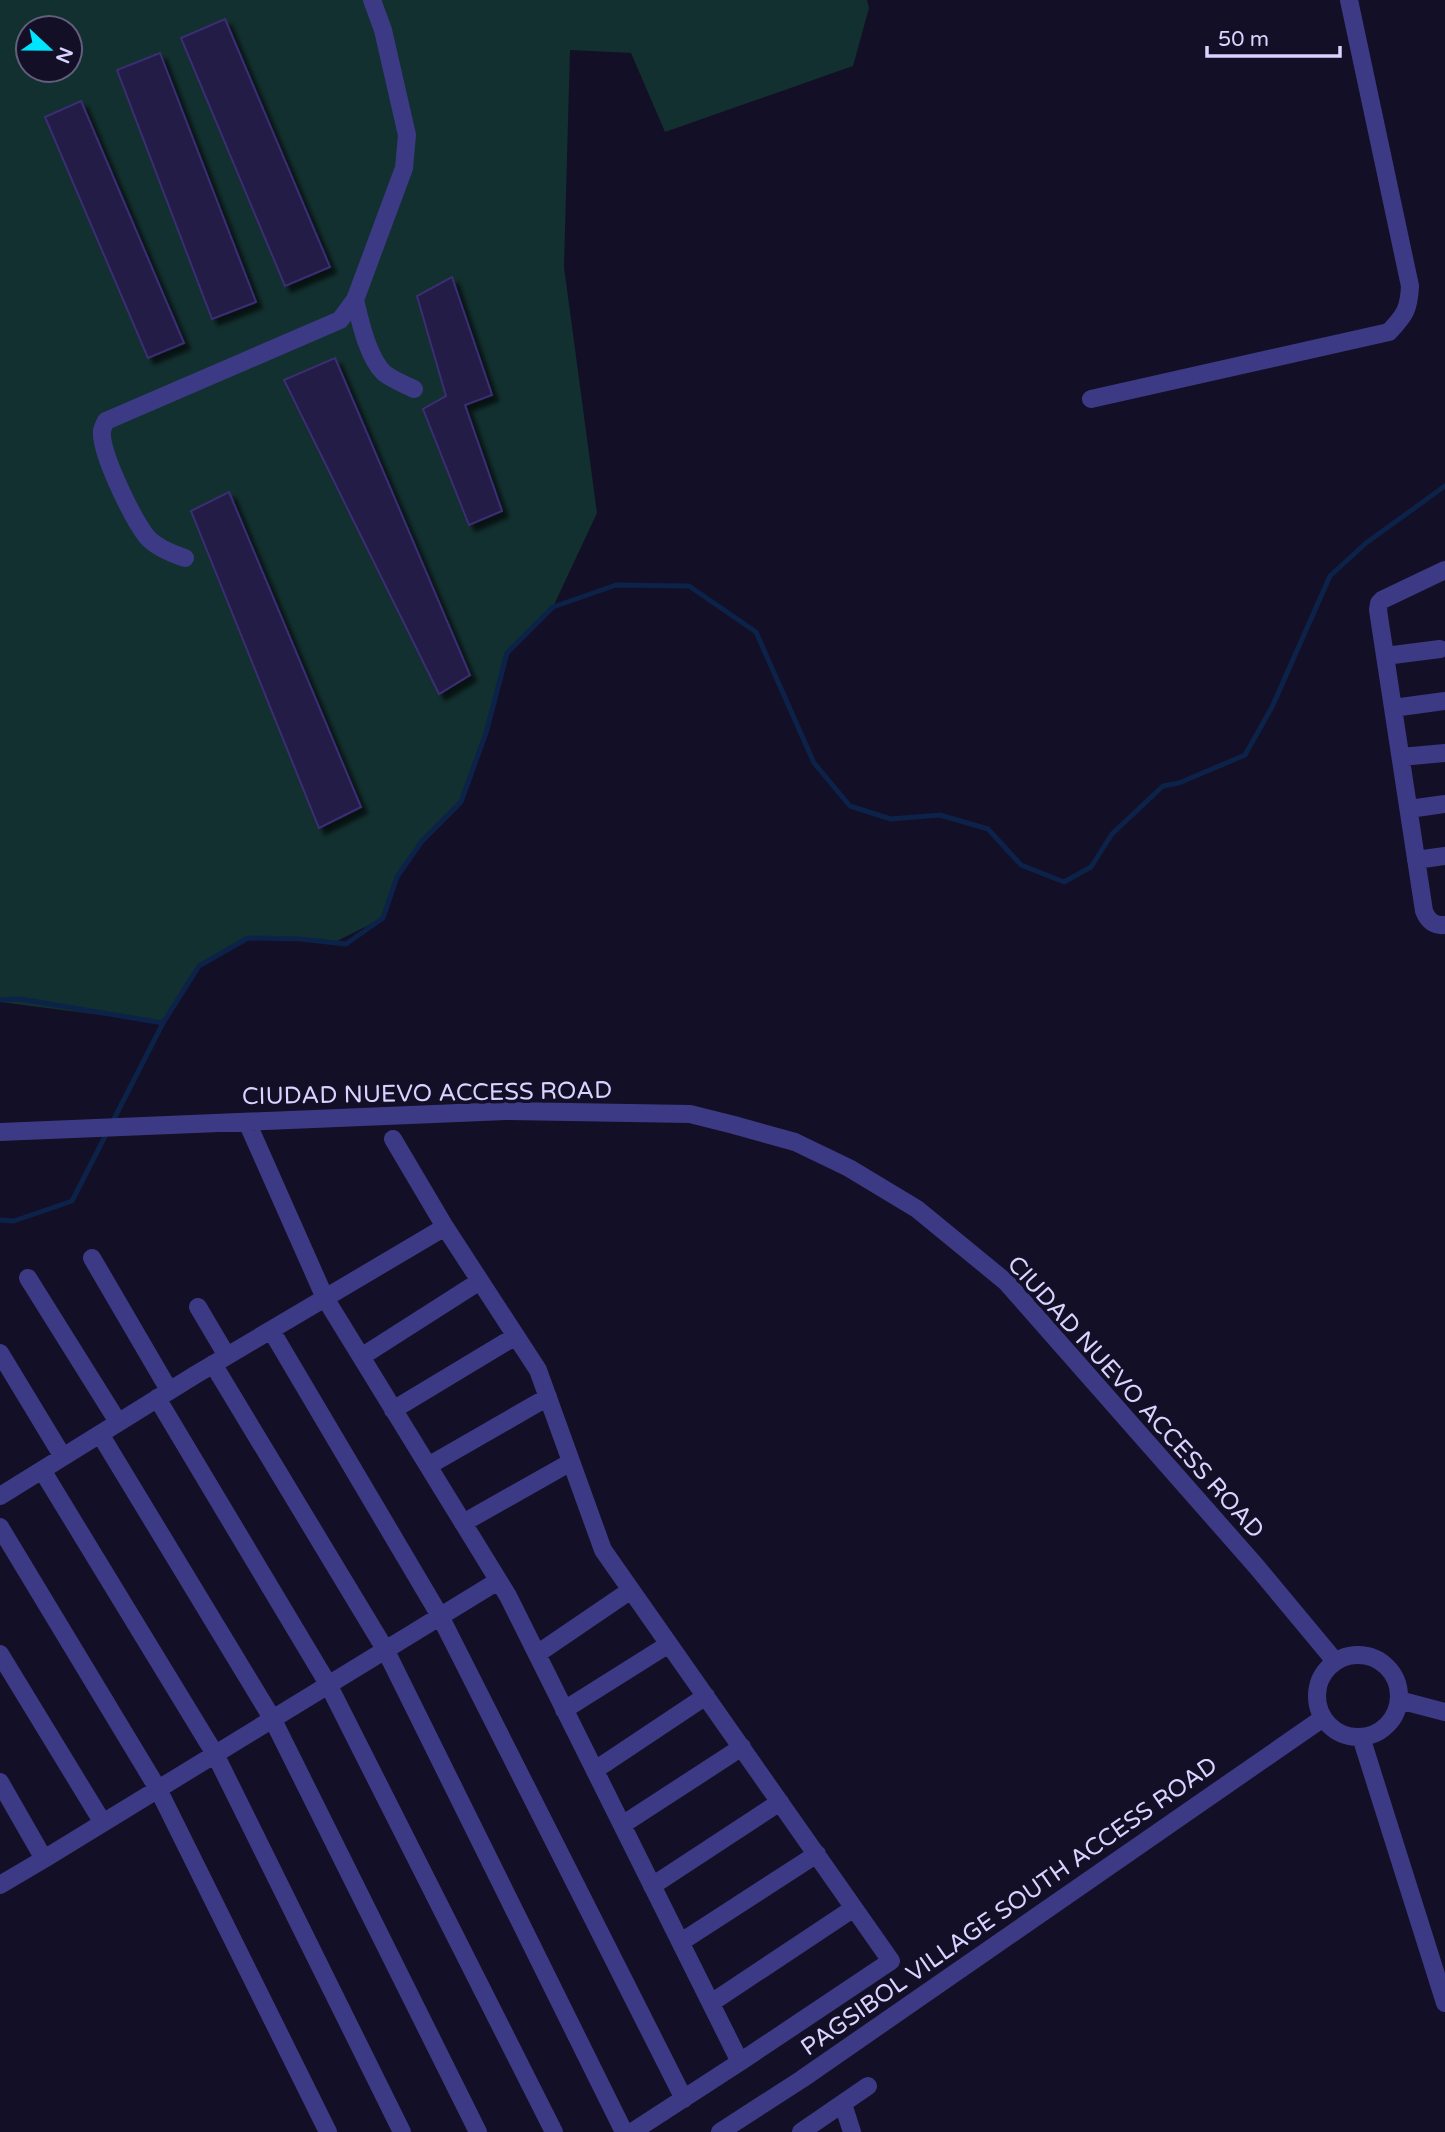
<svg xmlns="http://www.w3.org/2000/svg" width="1445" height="2132" viewBox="0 0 1445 2132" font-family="'Varela Round',sans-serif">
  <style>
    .green { fill: #12302f; fill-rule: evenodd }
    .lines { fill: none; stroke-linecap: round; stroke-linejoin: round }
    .stream { stroke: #0c2248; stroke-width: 5 }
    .building { fill: #241b47; stroke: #3b2d73; stroke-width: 2; filter: url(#shadow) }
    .minor { stroke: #3d3a85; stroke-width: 18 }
    .labels { text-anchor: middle; stroke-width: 7; stroke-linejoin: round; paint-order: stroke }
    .street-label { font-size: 24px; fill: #d9d4ff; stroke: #130f26 }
  </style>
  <defs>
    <filter id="shadow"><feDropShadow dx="6" dy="6" stdDeviation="2" flood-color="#0009"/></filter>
  </defs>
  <rect width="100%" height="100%" fill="#130f26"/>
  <path class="green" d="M0,0h867l2,8 -16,58 -188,66 -34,-79 -61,-3 -6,217 33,246 -44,94 -46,46 -20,78 -29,74 -37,38 -24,34 -14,41 -48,24 -87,-4 -49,28 -36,57 -163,-21zM28,28h42v42h-42z"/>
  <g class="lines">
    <path class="stream" d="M0,1000l20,-1 143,24
      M0,1220l14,1 58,-20 91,-178 36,-57 49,-28 52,1 46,5 37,-26 14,-41 25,-36 39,-39 25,-69 21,-80 46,-46 63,-22 73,1 67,46 58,131 36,43 41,13 49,-4 48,14 33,36 43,17 27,-15 21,-33 51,-48 16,-3 66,-28 27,-48 58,-131 36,-33 79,-57"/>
  </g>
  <path class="building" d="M225,19l105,248 -45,19 -104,-248z
    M160,53l96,249 -44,17 -95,-249z
    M81,101l103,242 -36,15 -103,-241z
    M452,277l40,118 -27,10 37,106 -33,14 -46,-116 23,-13 -29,-100z
    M335,358l135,317 -31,19 -155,-314z
    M229,492l132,315 -42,21 -128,-317z"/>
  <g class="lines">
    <path class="minor" d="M355,300c5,21 13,58 29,73 9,7 20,11 30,16
      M1091,399l298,-67c16,-17 20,-23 21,-46l-61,-286
      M185,558c-12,-4 -29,-11 -38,-21 -14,-18 -47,-84 -45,-106 0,-1 3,-9 4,-10l234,-101 15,-20 49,-132 3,-33 -24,-105 -11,-30
      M1445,570l-63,30 -3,3 -1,7 46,301c4,10 10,15 21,14
      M1385,656l55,-7
      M1393,708l52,-7
      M1401,757l44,-4
      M1409,809l36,-5
      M1416,860l29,-4
      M247,1122l78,176 183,298 232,466 -108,70
      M0,1132l506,-21 184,3 44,11 61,17 54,26 68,41 89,73 250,284 79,95
      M393,1139l52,88
      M92,1258l77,132
      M28,1278l90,144
      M198,1307l29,49
      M271,1330l169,286 244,483
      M0,1353l63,104
      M361,1357l119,-76
      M213,1364l172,285 239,483
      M157,1398l171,286 226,448
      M393,1410l123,-74
      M100,1434l172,284 206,414
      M428,1466l120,-69
      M42,1470l173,284 187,378
      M0,1496l195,-121 250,-148 93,143 65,180 288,411 -151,101
      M463,1523l108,-61
      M0,1527l158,262 170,343
      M0,1654l103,169
      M537,1654l94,-64
      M1317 1696a41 41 0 1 1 82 0a41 41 0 1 1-82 0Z
      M1399,1700l46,12
      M564,1710l105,-66
      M1361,1737l84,266
      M595,1770l111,-74
      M0,1782l44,77 454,-278
      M622,1825l120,-78
      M0,1885l44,-26
      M652,1886l128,-84
      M681,1942l136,-88
      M711,2003l143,-95
      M843,2104l9,28
      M720,2132l82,-53 521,-361
      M801,2132l67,-46"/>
  </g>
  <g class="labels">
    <g class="street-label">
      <text transform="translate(427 1093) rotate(-1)" y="8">CIUDAD NUEVO ACCESS ROAD</text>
      <text transform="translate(1136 1397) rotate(48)" y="8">CIUDAD NUEVO ACCESS ROAD</text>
      <text transform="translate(1009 1906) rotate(-35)" y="8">PAGSIBOL VILLAGE SOUTH ACCESS ROAD</text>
    </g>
  </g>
  <g transform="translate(49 49) rotate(112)"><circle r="33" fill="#130f26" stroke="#625e7d" stroke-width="2"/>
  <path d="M0-5L12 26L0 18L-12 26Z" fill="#00e5ff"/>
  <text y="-10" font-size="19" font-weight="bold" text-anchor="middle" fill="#d9d4ff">N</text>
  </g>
  <path d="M1207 46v10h133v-10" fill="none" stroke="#d9d4ff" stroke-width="3.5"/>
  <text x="1218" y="46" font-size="21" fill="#d9d4ff" stroke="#130f26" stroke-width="5" paint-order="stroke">50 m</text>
</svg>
